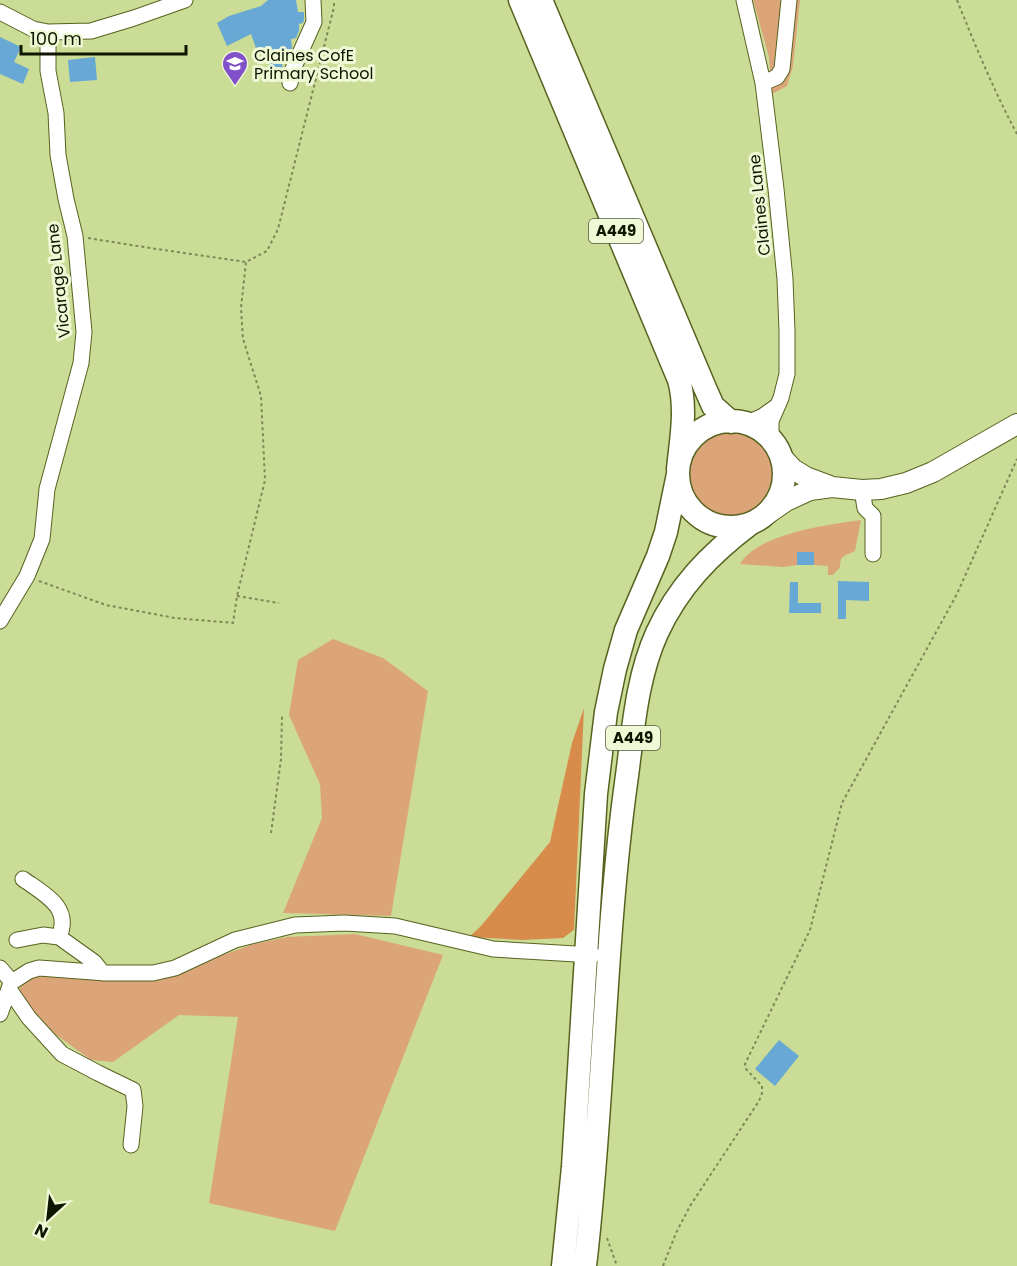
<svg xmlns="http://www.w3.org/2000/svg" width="1017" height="1266" viewBox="0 0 1017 1266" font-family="Poppins,sans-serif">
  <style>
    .green { fill: #dba579 }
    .forest { fill: #d78c4b }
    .building { fill: #67a8d4 }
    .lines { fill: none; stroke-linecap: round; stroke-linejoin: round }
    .minor-casing { stroke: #56631f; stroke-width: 17 }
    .major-casing { stroke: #56631f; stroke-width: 22 }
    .highway-casing { stroke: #56631f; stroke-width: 25 }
    .path { stroke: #7d8957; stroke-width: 2; stroke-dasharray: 3 3; stroke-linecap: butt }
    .minor { stroke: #fff; stroke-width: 15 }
    .major { stroke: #fff; stroke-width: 20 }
    .highway { stroke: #fff; stroke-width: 22 }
    .labels { text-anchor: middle; stroke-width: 6; stroke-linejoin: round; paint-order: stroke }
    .shield { fill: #eff9d6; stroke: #535940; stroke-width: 1.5 }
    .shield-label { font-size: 15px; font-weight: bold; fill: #101500 }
    .poi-label { font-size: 16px; fill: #101500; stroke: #eff9d6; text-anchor: start }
    .street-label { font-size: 16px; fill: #101500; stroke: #eff9d6 }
  </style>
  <rect width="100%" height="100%" fill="#cbdc96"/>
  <path class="green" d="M753,0h47l-7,66 -6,20 -15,8 -3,-37z
    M685 475a45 45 0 1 1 90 0a45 45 0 1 1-90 0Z
    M861,520l-6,31c-10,5 -15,4 -15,16l-7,8h-5v-9l-14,-1v-13h-17v13l-14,2 -43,-3c19,-31 87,-39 121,-44z
    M333,639l50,19 45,33 -37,225 -108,-3 39,-95 -2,-34 -31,-69 9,-55z
    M355,934l88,21 -108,276 -126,-28 29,-186 -59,-2 -66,47 -22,-2 -50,-36 -22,-35 10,-10 11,-5 163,-12 51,-18 33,-7z"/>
  <path class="forest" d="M584,708l-10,222 -11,8 -41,2 -53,-3 12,-11 69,-84 22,-99z"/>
  <path class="building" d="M268,0h28l2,12h6v8l-1,3 -4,1v7l-3,7 -5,1 1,9 -3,6 -8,1 2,16 -13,1 -2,-17 -10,-1 -7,-20 -24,12 -10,-23 12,-7 32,-10z
    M0,37l21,10 -7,15 15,7 -6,15 -23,-10z
    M95,57l2,23 -27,2 -2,-22z
    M797,552h17v13h-17z
    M838,581l31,1v19l-23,-1v19h-8z
    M790,582h8v21h23v10h-32z
    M779,1040l20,16 -24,30 -20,-17z"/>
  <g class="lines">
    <defs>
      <path id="minor" d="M744,0l19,83 13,106 9,90 2,52v43l-6,24 -10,23v11l3,12
        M0,12l33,17 15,3 43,-1 43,-13 51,-18
        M290,83l3,-14 21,-47 -1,-22
        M763,83l14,-6 5,-8 7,-69
        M745,424l18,-8 14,-10
        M862,490l3,18 8,8v38
        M0,621l27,-45 15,-37 5,-50 34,-126 3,-31 -9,-96 -9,-37 -8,-44 -2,-42 -8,-42v-39
        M23,879c21,15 49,28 36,58
        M17,940l26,-5 16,2 35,25 9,11
        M0,968l12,14
        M12,982l17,-11 10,-3 67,5h47l22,-5 60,-28 60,-15 49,-2 51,3 98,23 100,6
        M9,989l20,29 33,36 36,19 35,17 2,16 -4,39
        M0,1014l11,-31"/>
      <path id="major" d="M780,455l13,14 13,8 24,9
        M763,517l23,-16 24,-11 22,-3 30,3 19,-1 25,-6 27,-11 84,-48"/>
      <path id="highway" d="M520,0l159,380c8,29 2,59 -1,89
        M541,0l164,388 8,18 18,16
        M678 474a53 53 0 1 1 106 0a53 53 0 1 1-106 0Z
        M563,1266l10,-99 23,-373 10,-82 9,-43 11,-39 32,-74 8,-24 12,-58
        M585,1266c19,-160 19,-323 41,-483 7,-50 10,-104 31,-150 21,-46 53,-79 93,-109"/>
    </defs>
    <use href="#minor" class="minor-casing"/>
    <use href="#major" class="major-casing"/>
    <use href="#highway" class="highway-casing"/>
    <path class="path" d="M957,0c18,45 37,91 60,134
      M88,238l62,10 96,14 21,-11 11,-22 56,-222v-7
      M39,581l67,24 69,13 58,5 4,-27 28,-116 -4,-84 -18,-57 -2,-31 5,-46
      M237,596l42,7
      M271,833l10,-74 1,-44
      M607,1238l10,28
      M663,1266l13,-33 14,-27 69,-105 3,-8v-7l-16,-17 -1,-5 65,-134 32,-127 115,-209 60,-135"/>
    <use href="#minor" class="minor"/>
    <use href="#major" class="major"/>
    <use href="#highway" class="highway"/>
  </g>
  <defs>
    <symbol id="school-pin" viewBox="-11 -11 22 30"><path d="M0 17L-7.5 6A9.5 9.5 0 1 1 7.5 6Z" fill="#8250c8" stroke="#eff9d6"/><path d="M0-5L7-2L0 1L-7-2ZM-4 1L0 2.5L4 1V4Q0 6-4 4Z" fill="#fff"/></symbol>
  </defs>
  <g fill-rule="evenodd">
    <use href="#school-pin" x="220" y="49" width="30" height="40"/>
  </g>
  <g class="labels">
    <g class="shield">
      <rect x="589" y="219" width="54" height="24" rx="4.5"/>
      <rect x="606" y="726" width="54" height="24" rx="4.5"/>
    </g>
    <g class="shield-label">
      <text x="616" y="236">A449</text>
      <text x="633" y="743">A449</text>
    </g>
    <g class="poi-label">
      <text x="254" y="61">Claines CofE<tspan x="254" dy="18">Primary School</tspan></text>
    </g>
    <g class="street-label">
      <text transform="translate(759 205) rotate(-96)" y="6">Claines Lane</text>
      <text transform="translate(58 281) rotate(-96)" y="6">Vicarage Lane</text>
    </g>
  </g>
  <g transform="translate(48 1218) rotate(207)" stroke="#eff9d6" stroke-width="4.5" paint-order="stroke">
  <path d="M0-4.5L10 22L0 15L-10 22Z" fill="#101500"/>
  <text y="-9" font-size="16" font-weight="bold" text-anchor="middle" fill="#101500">N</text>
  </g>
  <path d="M21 45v9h165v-9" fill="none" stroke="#101500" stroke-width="3"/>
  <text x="30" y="45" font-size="18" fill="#101500" stroke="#eff9d6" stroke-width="4.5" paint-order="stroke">100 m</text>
</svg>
